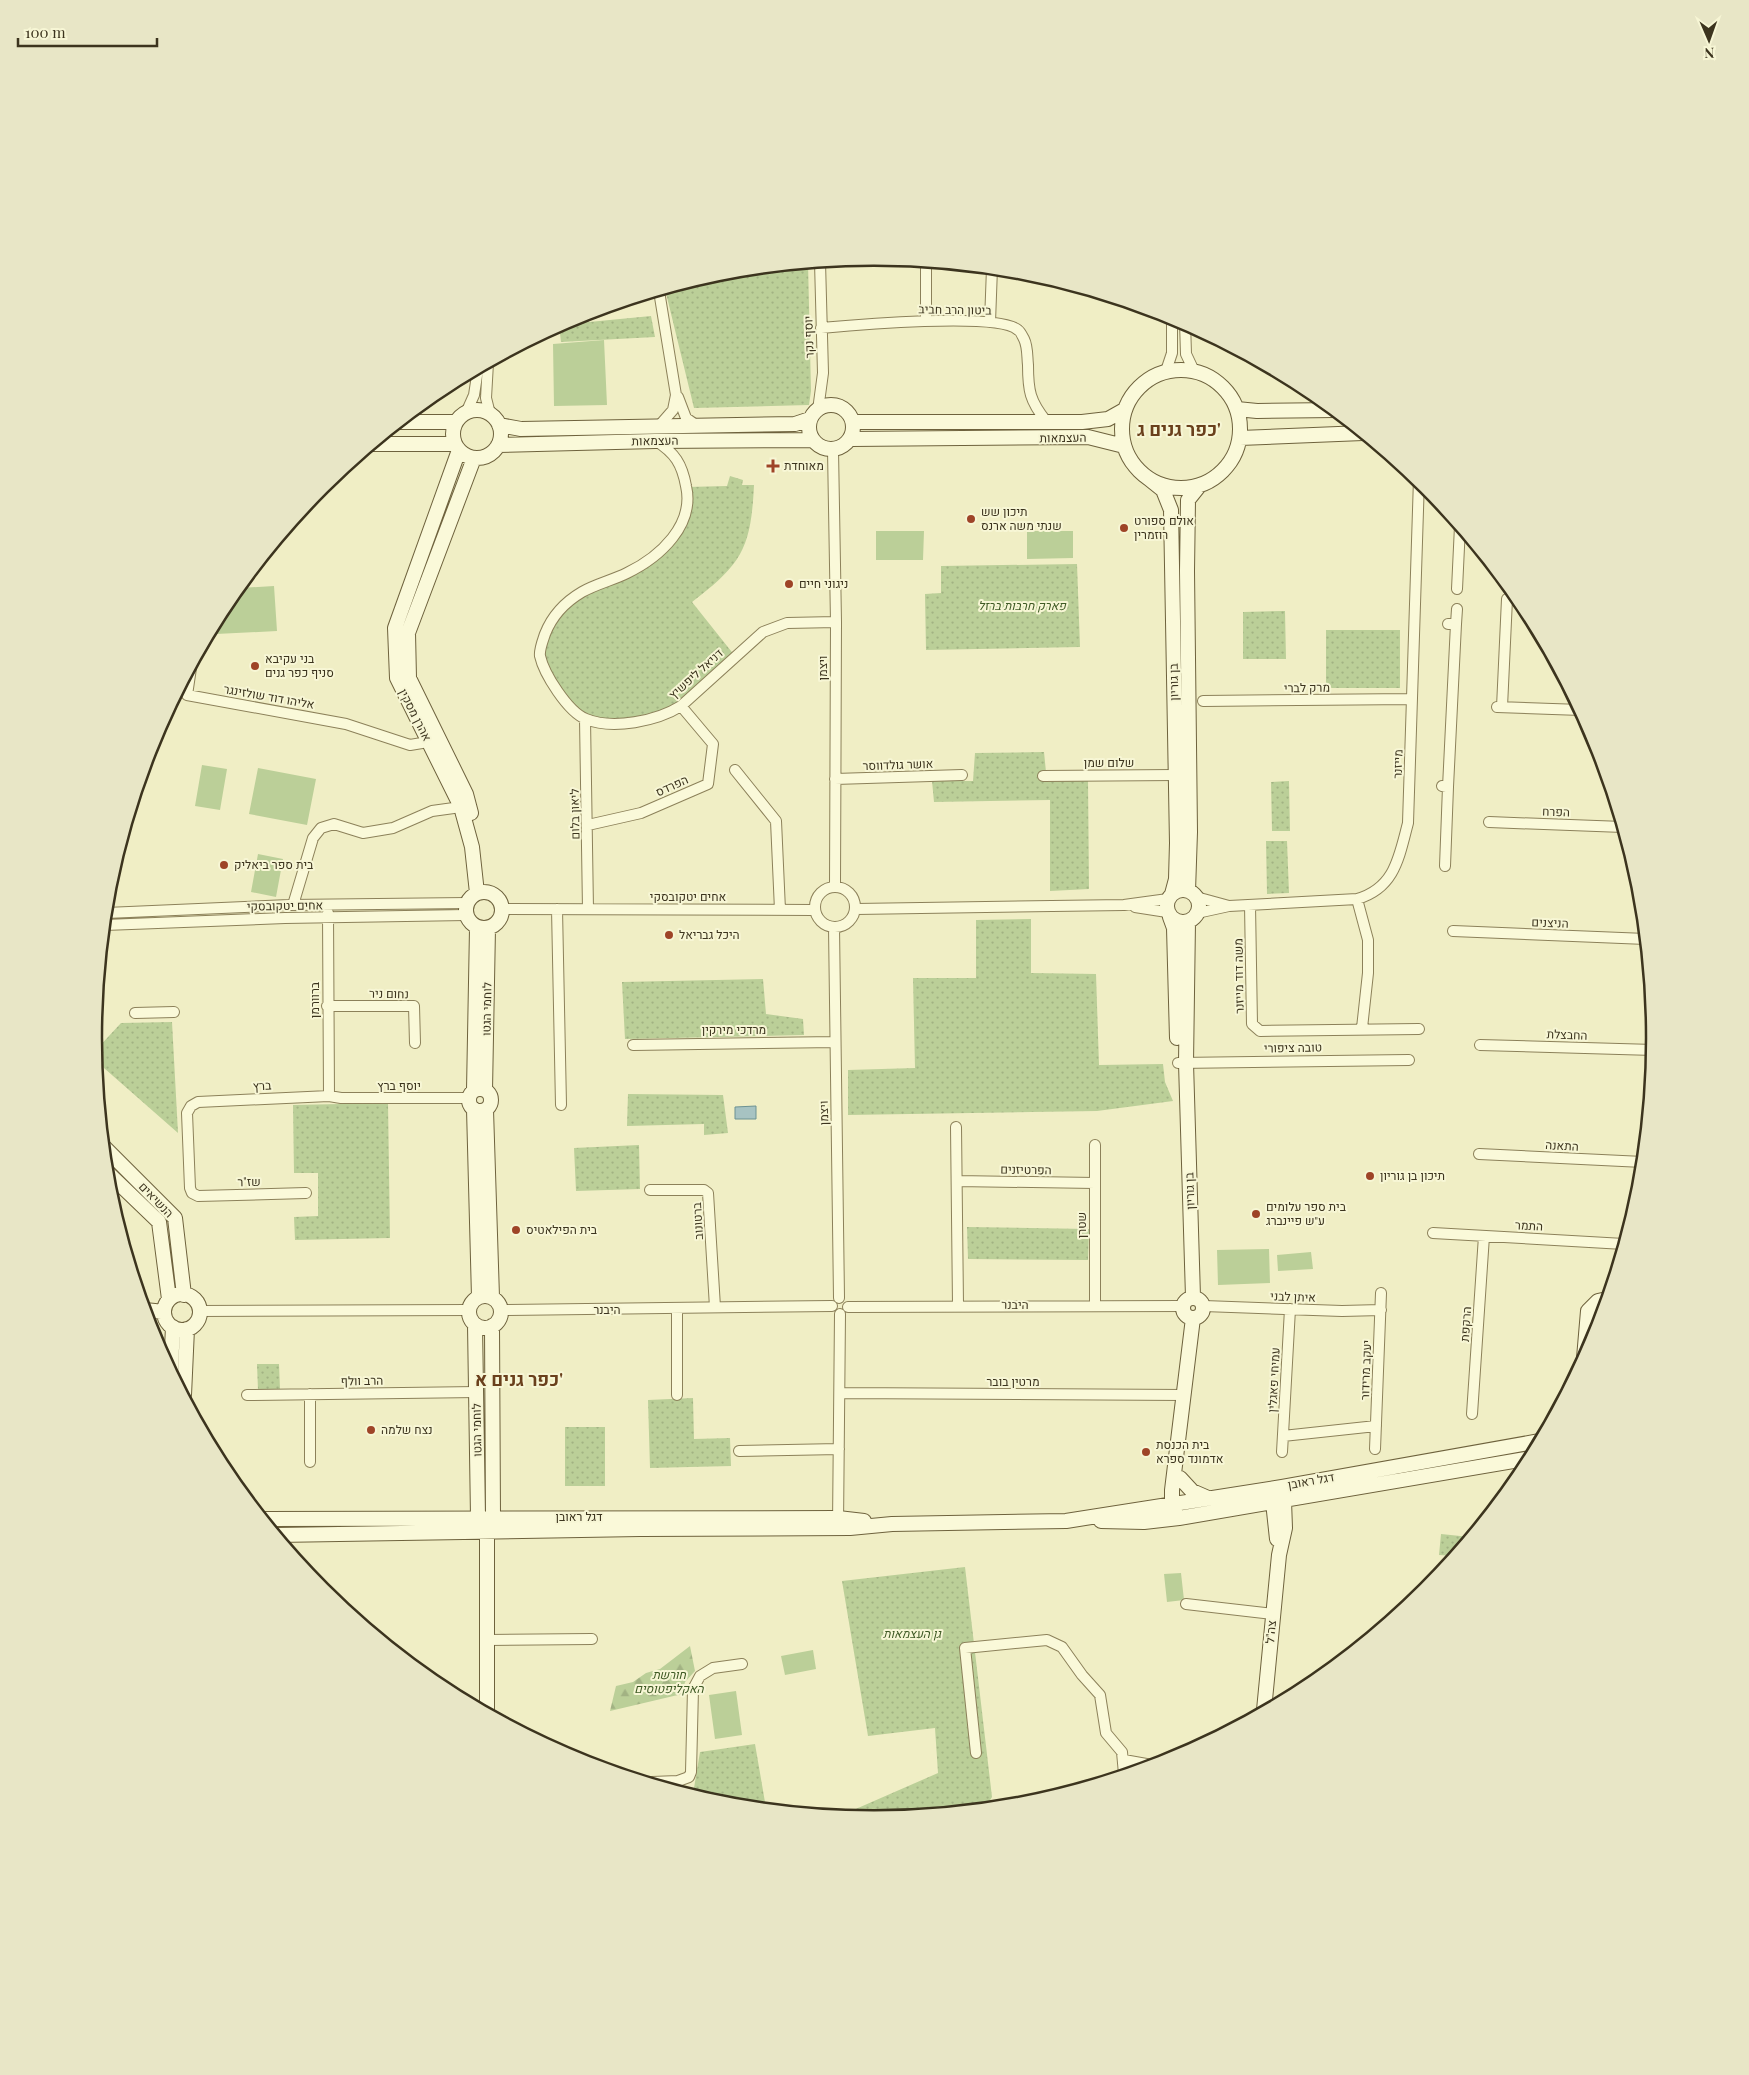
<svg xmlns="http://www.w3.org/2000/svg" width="1749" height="2075" viewBox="0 0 1749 2075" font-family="'Playfair Display',Heebo,serif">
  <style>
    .grass { fill: #bbcf98 }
    .forest { fill: url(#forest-firs) }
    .park { fill: url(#park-dots) }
    .water { fill: #a7c3c2; stroke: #6d9293 }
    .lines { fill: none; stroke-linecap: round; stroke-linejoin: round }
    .street-casing { stroke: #8c815a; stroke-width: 12 }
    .secondary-casing { stroke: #6e623d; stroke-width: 16 }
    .street { stroke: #faf9d9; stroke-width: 10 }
    .secondary { stroke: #faf9d9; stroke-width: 14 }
    .poi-dot { fill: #9e4427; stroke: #f7f6d5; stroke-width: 2 }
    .labels { text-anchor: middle; stroke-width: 4; stroke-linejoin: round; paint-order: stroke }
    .street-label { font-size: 12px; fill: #3c341e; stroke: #f7f6d5 }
    .poi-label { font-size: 12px; fill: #3c341e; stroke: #f7f6d5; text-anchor: start }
    .park-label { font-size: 12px; font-style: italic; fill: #3e5924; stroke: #f7f6d5 }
    .district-label { font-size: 18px; font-weight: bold; fill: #6a401c; stroke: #f7f6d5 }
    .rim { fill: none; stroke: #3c341e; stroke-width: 2.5 }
  </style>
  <defs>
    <pattern id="forest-firs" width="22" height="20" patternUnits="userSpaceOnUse" patternTransform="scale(1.25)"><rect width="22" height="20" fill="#bbcf98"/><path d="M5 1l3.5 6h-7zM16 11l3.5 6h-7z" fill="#a2b283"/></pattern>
    <pattern id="park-dots" width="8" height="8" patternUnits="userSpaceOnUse" patternTransform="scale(1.25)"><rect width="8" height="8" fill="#bbcf98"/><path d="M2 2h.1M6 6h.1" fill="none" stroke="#a2b283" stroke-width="1.8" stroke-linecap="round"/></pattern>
  </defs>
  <rect width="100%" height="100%" fill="#f0eec5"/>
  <path class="grass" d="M604,340l3,65 -53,1 -1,-62z
    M876,531h48l-1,29h-47z
    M1027,531h46v27l-46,1z
    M274,586l3,45 -61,3c-1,-19 11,-32 23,-46z
    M202,765l25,4 -7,41 -25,-4z
    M258,768l58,11 -9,46 -58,-11z
    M258,854l25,5 -7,38 -25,-5z
    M1269,1249l1,34 -52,2 -1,-35z
    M1311,1252l2,17 -35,2 -1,-16z
    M1181,1573l3,27 -17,2 -3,-28z
    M813,1650l3,19 -31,6 -4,-19z
    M736,1691l6,44 -27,4 -6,-44z"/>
  <path class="forest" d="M690,1646l5,25 -10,11 -3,12 -72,17 6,-25 17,-4 13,-9 14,-4z"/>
  <path class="park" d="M808,263l3,128 -2,14 -115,3 -29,-119 57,-17z
    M587,313l2,9 62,-6 4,21 -94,5 -2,-17z
    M730,476l13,4 -1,5h12c-3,63 -12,79 -62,117l43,54 -67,58 -65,8 -31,-14 -32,-51 22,-50 66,-34 49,-41 10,-45 40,-1z
    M1077,564l3,83 -154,3 -1,-56 16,-1v-27z
    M1285,611l1,48h-43v-47z
    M1326,630h74v58h-74z
    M1044,752l3,30 41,-2 1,109 -39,2v-91l-116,2 -2,-21h41l2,-28z
    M1289,781l1,50h-18l-1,-49z
    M1266,841h21l2,52 -22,1z
    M1031,919v54l65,1 3,91 64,-1 2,18 8,19 -76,10 -249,4v-45l67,-2 -2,-90h63v-58z
    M763,979l3,35 37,5 1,16 -179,4 -3,-57z
    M172,1022l6,111 -82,-72 -1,-10 26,-28z
    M628,1094l95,1 5,38 -24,2v-11l-77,2z
    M388,1103l2,135 -95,2 -1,-23 24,-1v-43h-24l-1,-68z
    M639,1145l1,44 -64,2 -2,-43z
    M967,1227l122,2 -1,31 -120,-1z
    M257,1364h22l1,25 -22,1z
    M693,1398l1,41 36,-1 1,28 -81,2 -2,-68z
    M565,1427h40v59h-40z
    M1441,1534l29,3 -16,19 -15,-1z
    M965,1567l27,230 -6,10 -112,11 -32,-3 96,-42 -3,-45 -67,8 -26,-155z
    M755,1744l11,64 -44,-5 -29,-9 7,-42z"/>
  <path class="water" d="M756,1106v13h-21v-12z"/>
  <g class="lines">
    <defs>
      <path id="street" d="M926,321v-59
        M990,322l2,-54
        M1185,322l1,32 8,17
        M821,328c32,-3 177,-16 197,2 2,1 5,7 6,9 4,8 3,18 4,26 0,26 2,36 18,56
        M488,363l-2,35 4,16
        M1166,371l6,-18v-37
        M678,397l8,21 10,7
        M818,410l5,-37 -3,-111
        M466,413l8,-18 4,-26
        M659,426l14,-16 3,-15 -17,-104
        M656,441c19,12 26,23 30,45 9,39 -26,71 -59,87 -14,7 -31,11 -45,19 -17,10 -30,24 -37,42 -2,6 -6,16 -5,22 4,18 28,56 46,63 27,11 71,2 95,-13l82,-74 24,-9 49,-1
        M833,450l3,172 -1,264
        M1457,589l3,-63
        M1456,624l1,-15
        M191,668l-4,27 159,29 64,21 18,-3
        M1203,701l209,-2
        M1497,707l84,3
        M1502,707l5,-108 13,1
        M585,719l3,190
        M735,770l41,51 4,89
        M1043,776l132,-1
        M835,779l127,-4
        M1442,786l6,1 8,-163h-8
        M1489,822l134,5
        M588,825l53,-12 67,-29 5,-40 -32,-38
        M1445,866l3,-79
        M815 907a20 20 0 1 1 40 0a20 20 0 1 1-40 0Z
        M1196,897l33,9
        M1357,899l11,41v33l-6,55
        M293,905l20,-67 8,-10 13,-4 29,9 30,-5 39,-17 29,-4
        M1250,905l2,119 8,7 159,-2
        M1135,907l32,5
        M502,909l312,1
        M557,909l4,196
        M856,909l268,-4 44,-6
        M106,913l183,-8 178,-2
        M328,913l1,183
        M1197,913l32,-7 128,-7c38,-11 42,-42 51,-76l11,-344
        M105,925l180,-7 181,-3
        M834,927l5,371
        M1453,931l193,8
        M327,1006h87l1,37
        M135,1013l39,-1
        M633,1045l202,-3
        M1480,1045l174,5
        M1178,1063l231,-3
        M956,1127l2,178
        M1095,1145v161
        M1479,1154l164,8
        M957,1181l138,2
        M650,1190h54l4,3 7,114
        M306,1193l-108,3 -6,-3 -2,-5 -3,-75 4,-7 7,-4 131,-6 12,2h128
        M1433,1233l191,11
        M1204,1306l138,5 39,-1
        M848,1307l335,-1
        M677,1309v86
        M501,1310l331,-4
        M199,1311l270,-1
        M841,1393l343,2
        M247,1395l230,-3
        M1472,1414l12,-178
        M1283,1436l93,-10
        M1375,1449l6,-156
        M739,1451l100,-2
        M1282,1452l8,-143
        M310,1462v-68
        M838,1525l2,-211
        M1186,1604l87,10
        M488,1640l104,-1
        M976,1753l-11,-105 82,-8 15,7 20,28 18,20 6,38 16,19 2,22
        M1124,1760l28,5
        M652,1782l26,-1 11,-4 2,-5 2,-83 7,-13 13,-8 29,-4"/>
      <path id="secondary" d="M1122 429a59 59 0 1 1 118 0a59 59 0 1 1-118 0Z
        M809 427a22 22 0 1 1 44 0a22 22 0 1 1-44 0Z
        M1237,409l20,2 78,-1
        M453 434a24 24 0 1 1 48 0a24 24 0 1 1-48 0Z
        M400,422h56
        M853,422h229l26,-3 16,-9
        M499,425l22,4 274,-5 15,-5
        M1240,438l123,-5
        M851,439l237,-2 36,9
        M373,444h82
        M498,445l157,-4 158,-1
        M459,450l-64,178 2,50 64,129 11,40 5,46
        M1148,478l15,12 8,20 6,333 -1,36 -4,15
        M471,813l-5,-19 -57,-116 -1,-45 66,-175
        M1167 906a16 16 0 1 1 32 0a16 16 0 1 1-32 0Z
        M1188,891l2,-59 -3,-261 1,-71 12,-15
        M466 910a18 18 0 1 1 36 0a18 18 0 1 1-36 0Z
        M1170,917l4,11 3,110
        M1188,922l-2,141 7,234
        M469 1100a11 11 0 1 1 22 0a11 11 0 1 1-22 0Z
        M474,1090l3,-161
        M485,1090l3,-162
        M474,1109l5,188
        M486,1110l6,187
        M105,1148l70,70 9,77
        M107,1172l52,50 10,77
        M164 1312a18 18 0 1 1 36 0a18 18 0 1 1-36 0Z
        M469 1312a16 16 0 1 1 32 0a16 16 0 1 1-32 0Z
        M1183 1308a10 10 0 1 1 20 0a10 10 0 1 1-20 0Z
        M145,1310l19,2
        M475,1325l3,192 5,8
        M1584,1358l4,-47 10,-10 9,-2
        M171,1369l2,-42
        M184,1395l3,-66
        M1180,1478l12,13 16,7
        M1275,1493l-2,9 4,37
        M1175,1510l-3,-6v-14l21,-172
        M265,1519l573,-1 26,3
        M1101,1521l43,1 35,-4 352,-60
        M277,1535l363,-6 210,-1 42,-4 174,-3 216,-34 258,-46
        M1264,1710l15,-155 6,-27 -1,-27 -5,-9
        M487,1711v-178l6,-16 -1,-191"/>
    </defs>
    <use href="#street" class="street-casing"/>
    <use href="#secondary" class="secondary-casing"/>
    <use href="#street" class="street"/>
    <use href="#secondary" class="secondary"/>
  </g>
  <g class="poi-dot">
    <path d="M770.5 458.5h5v5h5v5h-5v5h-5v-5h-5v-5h5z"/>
    <circle cx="971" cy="519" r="5"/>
    <circle cx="1124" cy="528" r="5"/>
    <circle cx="789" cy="584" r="5"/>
    <circle cx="255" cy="666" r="5"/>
    <circle cx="224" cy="865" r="5"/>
    <circle cx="669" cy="935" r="5"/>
    <circle cx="1370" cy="1176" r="5"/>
    <circle cx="1256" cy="1214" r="5"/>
    <circle cx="516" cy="1230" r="5"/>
    <circle cx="371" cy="1430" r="5"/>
    <circle cx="1146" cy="1452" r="5"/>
  </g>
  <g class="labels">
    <g class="street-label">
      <text transform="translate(955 310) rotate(1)" y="4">ביטון הרב חביב</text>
      <text transform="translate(809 337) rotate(-92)" y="4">יוסף נקר</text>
      <text transform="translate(1063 438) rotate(-1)" y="4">העצמאות</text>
      <text transform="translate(655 441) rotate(-1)" y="4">העצמאות</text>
      <text transform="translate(823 668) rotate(-90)" y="4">ויצמן</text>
      <text transform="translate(696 674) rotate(-42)" y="4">דניאל ליפשיץ</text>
      <text transform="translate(1174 682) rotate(-91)" y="4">בן גוריון</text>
      <text transform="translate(1307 688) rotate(-1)" y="4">מרק לברי</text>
      <text transform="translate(269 697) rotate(10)" y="4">אליהו דוד שולזינגר</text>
      <text transform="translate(415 715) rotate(63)" y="4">אהרן מסקין</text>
      <text x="1109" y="767">שלום שמן</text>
      <text transform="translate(1398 764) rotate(-88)" y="4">מייזנר</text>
      <text transform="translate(898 765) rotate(-2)" y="4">אושר גולדווסר</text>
      <text transform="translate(672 786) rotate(-24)" y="4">הפרדס</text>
      <text transform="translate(1556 812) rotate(2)" y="4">הפרח</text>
      <text transform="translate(575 814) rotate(-91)" y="4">ליאון בלום</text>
      <text x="688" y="901">אחים יטקובסקי</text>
      <text transform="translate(285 906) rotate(-1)" y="4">אחים יטקובסקי</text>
      <text transform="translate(1550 923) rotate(2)" y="4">הניצנים</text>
      <text transform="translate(1239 976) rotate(-91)" y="4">משה דוד מייזנר</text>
      <text transform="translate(389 994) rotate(1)" y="4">נחום ניר</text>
      <text transform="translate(315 1000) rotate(-90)" y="4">ברוורמן</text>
      <text transform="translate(487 1009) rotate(-89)" y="4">לוחמי הגטו</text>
      <text x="734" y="1034">מרדכי מירקין</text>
      <text transform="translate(1567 1035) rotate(2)" y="4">החבצלת</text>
      <text transform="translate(1293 1048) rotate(-1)" y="4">טובה ציפורי</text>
      <text transform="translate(262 1086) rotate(-3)" y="4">ברץ</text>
      <text x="399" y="1090">יוסף ברץ</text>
      <text transform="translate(824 1113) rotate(-91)" y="4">ויצמן</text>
      <text transform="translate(1562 1146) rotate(3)" y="4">התאנה</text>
      <text transform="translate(1026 1170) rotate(1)" y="4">הפרטיזנים</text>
      <text transform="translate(249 1182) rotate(-1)" y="4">שז"ר</text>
      <text transform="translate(1190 1191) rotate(-92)" y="4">בן גוריון</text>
      <text transform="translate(156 1200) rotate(46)" y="4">הנשיאים</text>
      <text transform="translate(698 1221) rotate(-93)" y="4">ברטונוב</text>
      <text transform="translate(1082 1225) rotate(-90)" y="4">שטרן</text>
      <text transform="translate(1529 1226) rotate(3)" y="4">התמר</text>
      <text transform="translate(1293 1297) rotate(2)" y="4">איתן לבני</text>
      <text transform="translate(1015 1305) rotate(1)" y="4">היבנר</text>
      <text x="607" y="1314">היבנר</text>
      <text transform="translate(1466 1324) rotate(-86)" y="4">הרקפת</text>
      <text transform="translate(1366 1370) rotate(-88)" y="4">יעקב מרידור</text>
      <text transform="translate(1274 1380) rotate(-87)" y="4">עמיחי פאגלין</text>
      <text transform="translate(362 1381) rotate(-1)" y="4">הרב וולף</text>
      <text x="1013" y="1386">מרטין בובר</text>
      <text transform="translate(477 1430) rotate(-91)" y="4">לוחמי הגטו</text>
      <text transform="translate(1311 1481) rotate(-10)" y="4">דגל ראובן</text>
      <text x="579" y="1521">דגל ראובן</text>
      <text transform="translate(1271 1632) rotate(-85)" y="4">צה"ל</text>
    </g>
    <g class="poi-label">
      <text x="784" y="470">מאוחדת</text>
      <text x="981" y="516">תיכון שש<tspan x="981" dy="14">שנתי משה ארנס</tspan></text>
      <text x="1134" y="525">אולם ספורט<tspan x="1134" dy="14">רוזמרין</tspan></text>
      <text x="799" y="588">ניגוני חיים</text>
      <text x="265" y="663">בני עקיבא<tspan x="265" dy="14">סניף כפר גנים</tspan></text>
      <text x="234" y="869">בית ספר ביאליק</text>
      <text x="679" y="939">היכל גבריאל</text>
      <text x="1380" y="1180">תיכון בן גוריון</text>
      <text x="1266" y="1211">בית ספר עלומים<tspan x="1266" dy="14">ע"ש פיינברג</tspan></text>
      <text x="526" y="1234">בית הפילאטיס</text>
      <text x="381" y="1434">נצח שלמה</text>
      <text x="1156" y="1449">בית הכנסת<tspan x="1156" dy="14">אדמונד ספרא</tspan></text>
    </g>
    <g class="park-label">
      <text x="1022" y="610">פארק חרבות ברזל</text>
      <text x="912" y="1638">גן העצמאות</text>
      <text x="669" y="1679">חורשת<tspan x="669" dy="14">האקליפטוסים</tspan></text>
    </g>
    <g class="district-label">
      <text x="1179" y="436">כפר גנים ג'</text>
      <text x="519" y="1386">כפר גנים א'</text>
    </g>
  </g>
  <path d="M0 0H1749V2075H0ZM102 1038a772 772 0 1 1 1544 0a772 772 0 1 1-1544 0Z" fill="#e8e6c6" fill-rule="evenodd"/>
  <path class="rim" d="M102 1038a772 772 0 1 1 1544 0a772 772 0 1 1-1544 0Z"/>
  <g transform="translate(1709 40) rotate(178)" stroke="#f7f6d5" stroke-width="4" paint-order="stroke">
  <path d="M0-4L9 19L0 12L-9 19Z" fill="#3c341e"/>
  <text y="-8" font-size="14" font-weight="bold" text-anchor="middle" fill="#3c341e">N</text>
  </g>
  <path d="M18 38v8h139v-8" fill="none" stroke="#3c341e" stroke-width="2.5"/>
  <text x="25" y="38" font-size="15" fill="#3c341e" stroke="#f7f6d5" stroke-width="4" paint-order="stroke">100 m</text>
</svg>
